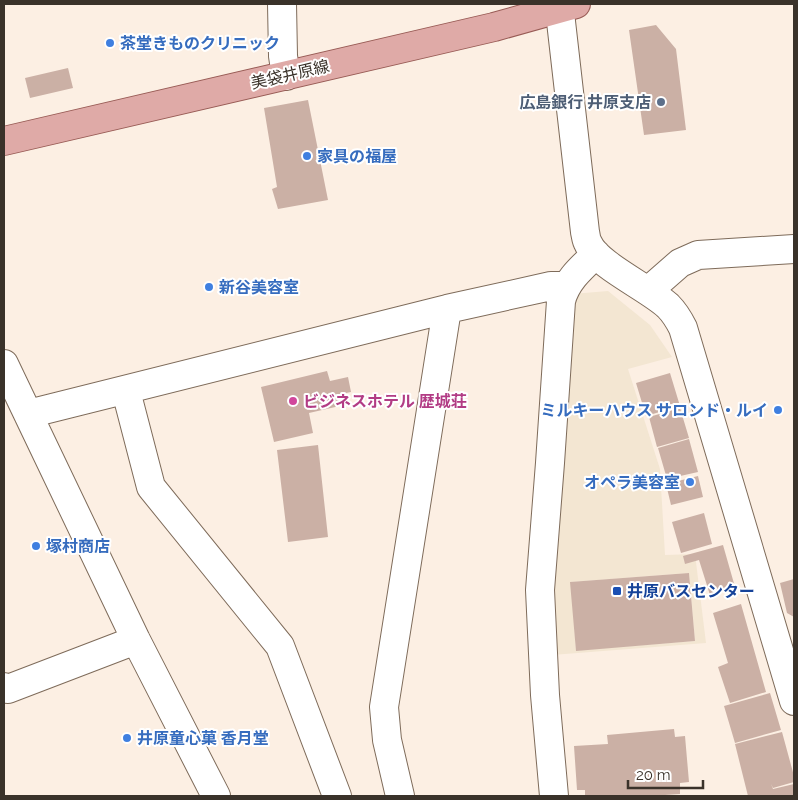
<svg xmlns="http://www.w3.org/2000/svg" width="798" height="800" viewBox="0 0 798 800" font-family="Raleway,'Noto Sans JP',sans-serif">
  <style>
    .industrial { fill: #f3e6d2; fill-rule: evenodd }
    .building { fill: #cbb0a5 }
    .lines { fill: none; stroke-linecap: round; stroke-linejoin: round }
    .minor-casing { stroke: #7e6b5a; stroke-width: 30 }
    .major-casing { stroke: #985b55; stroke-width: 30 }
    .minor { stroke: #fff; stroke-width: 28 }
    .major { stroke: #dfaaa7; stroke-width: 28 }
    .shop-dot { fill: #3f7fe0; stroke: #fff; stroke-width: 2 }
    .service-dot { fill: #5c6f8a; stroke: #fff; stroke-width: 2 }
    .hotel-dot { fill: #d1479c; stroke: #fff; stroke-width: 2 }
    .transit-dot { fill: #1a4fb4; stroke: #fff; stroke-width: 2 }
    .labels { text-anchor: middle; stroke-width: 4; stroke-linejoin: round; paint-order: stroke }
    .shop-label { font-size: 16px; font-weight: bold; fill: #366cbe; stroke: #fff; text-anchor: start }
    .street-label { font-size: 16px; fill: #3a322a; stroke: #fff }
    .service-label { font-size: 16px; font-weight: bold; fill: #4e5e75; stroke: #fff; text-anchor: end }
    .hotel-label { font-size: 16px; font-weight: bold; fill: #b23c85; stroke: #fff; text-anchor: start }
    .transit-label { font-size: 16px; font-weight: bold; fill: #164399; stroke: #fff; text-anchor: start }
  </style>
  <rect width="100%" height="100%" fill="#fcefe3"/>
  <path class="industrial" d="M608,291l42,34 22,32 -44,12 32,100 5,86 30,-1 11,89 -154,12 -5,-65 25,-296zM689,573l6,68 -119,9 -5,-68z"/>
  <path class="building" d="M656,25l20,24 10,81 -42,5 -15,-105z
    M68,68l5,20 -43,10 -5,-20z
    M308,100l20,100 -50,9 -6,-20 5,-2 -13,-79z
    M327,371l3,10 18,-4 3,15 -10,2 3,11 -35,8 4,20 -39,9 -13,-55z
    M670,373l10,33 -34,10 -10,-33z
    M680,408l9,30 -32,9 -8,-30z
    M689,439l9,33 -31,7 -9,-31z
    M318,445l10,92 -40,5 -11,-92z
    M698,476l5,21 -32,8 -5,-21z
    M704,513l8,31 -31,9 -9,-31z
    M723,545l12,42 -25,8 -11,-35 -14,4 -2,-8z
    M689,573l6,68 -119,10 -6,-69z
    M794,579v38l-7,-4 -7,-30z
    M741,604l25,88 -36,11 -12,-36 10,-4 -15,-50z
    M770,693l11,37 -46,13 -11,-37z
    M674,729l1,8 10,-1 4,46 -9,1v11l-30,2h-65v-6h-8l-3,-44 34,-2 -1,-9z
    M782,732l12,44v6l-21,6 -2,-4 2,5 21,-5v12h-46l-13,-52z"/>
  <g class="lines">
    <defs>
      <path id="minor" d="M282,4l1,52 3,20
        M559,4l26,228c1,4 1,8 3,11 9,22 61,45 80,63 6,6 11,14 15,22l111,373
        M648,291l32,-28 18,-8 96,-6
        M4,364l132,276 80,156
        M126,391l25,96 129,159 57,150
        M28,414l419,-105 104,-23h14
        M4,687l4,2 128,-49
        M400,796l-13,-56 -3,-33 63,-398
        M554,796l-9,-101 -5,-105 10,-127 11,-162c5,-20 20,-33 35,-47"/>
      <path id="major" d="M4,141l490,-114 82,-23"/>
    </defs>
    <use href="#minor" class="minor-casing"/>
    <use href="#major" class="major-casing"/>
    <use href="#minor" class="minor"/>
    <use href="#major" class="major"/>
  </g>
  <g class="shop-dot">
    <circle cx="110" cy="43" r="5"/>
    <circle cx="307" cy="156" r="5"/>
    <circle cx="209" cy="287" r="5"/>
    <circle cx="778" cy="410" r="5"/>
    <circle cx="690" cy="482" r="5"/>
    <circle cx="36" cy="546" r="5"/>
    <circle cx="127" cy="738" r="5"/>
  </g>
  <circle class="service-dot" cx="661" cy="102" r="5"/>
  <circle class="hotel-dot" cx="293" cy="401" r="5"/>
  <rect class="transit-dot" x="612" y="586" width="10" height="10" rx="2.5"/>
  <g class="labels">
    <g class="shop-label">
      <text x="120" y="49">茶堂きものクリニック</text>
      <text x="317" y="162">家具の福屋</text>
      <text x="219" y="293">新谷美容室</text>
      <text x="768" y="416" text-anchor="end">ミルキーハウス サロンド・ルイ</text>
      <text x="680" y="488" text-anchor="end">オペラ美容室</text>
      <text x="46" y="552">塚村商店</text>
      <text x="137" y="744">井原童心菓 香月堂</text>
    </g>
    <g class="street-label">
      <text transform="translate(290 74) rotate(-13)" y="6">美袋井原線</text>
    </g>
    <g class="service-label">
      <text x="651" y="108">広島銀行 井原支店</text>
    </g>
    <g class="hotel-label">
      <text x="303" y="407">ビジネスホテル 歴城荘</text>
    </g>
    <g class="transit-label">
      <text x="627" y="597">井原バスセンター</text>
    </g>
  </g>
  <rect width="798" height="800" fill="none" stroke="#3a322a" stroke-width="10"/>
  <path d="M628 780v8h75v-8" fill="none" stroke="#3a322a" stroke-width="2.5"/>
  <text x="636" y="780" font-size="15" fill="#3a322a" stroke="#ffffff" stroke-width="4" paint-order="stroke">20 m</text>
</svg>
